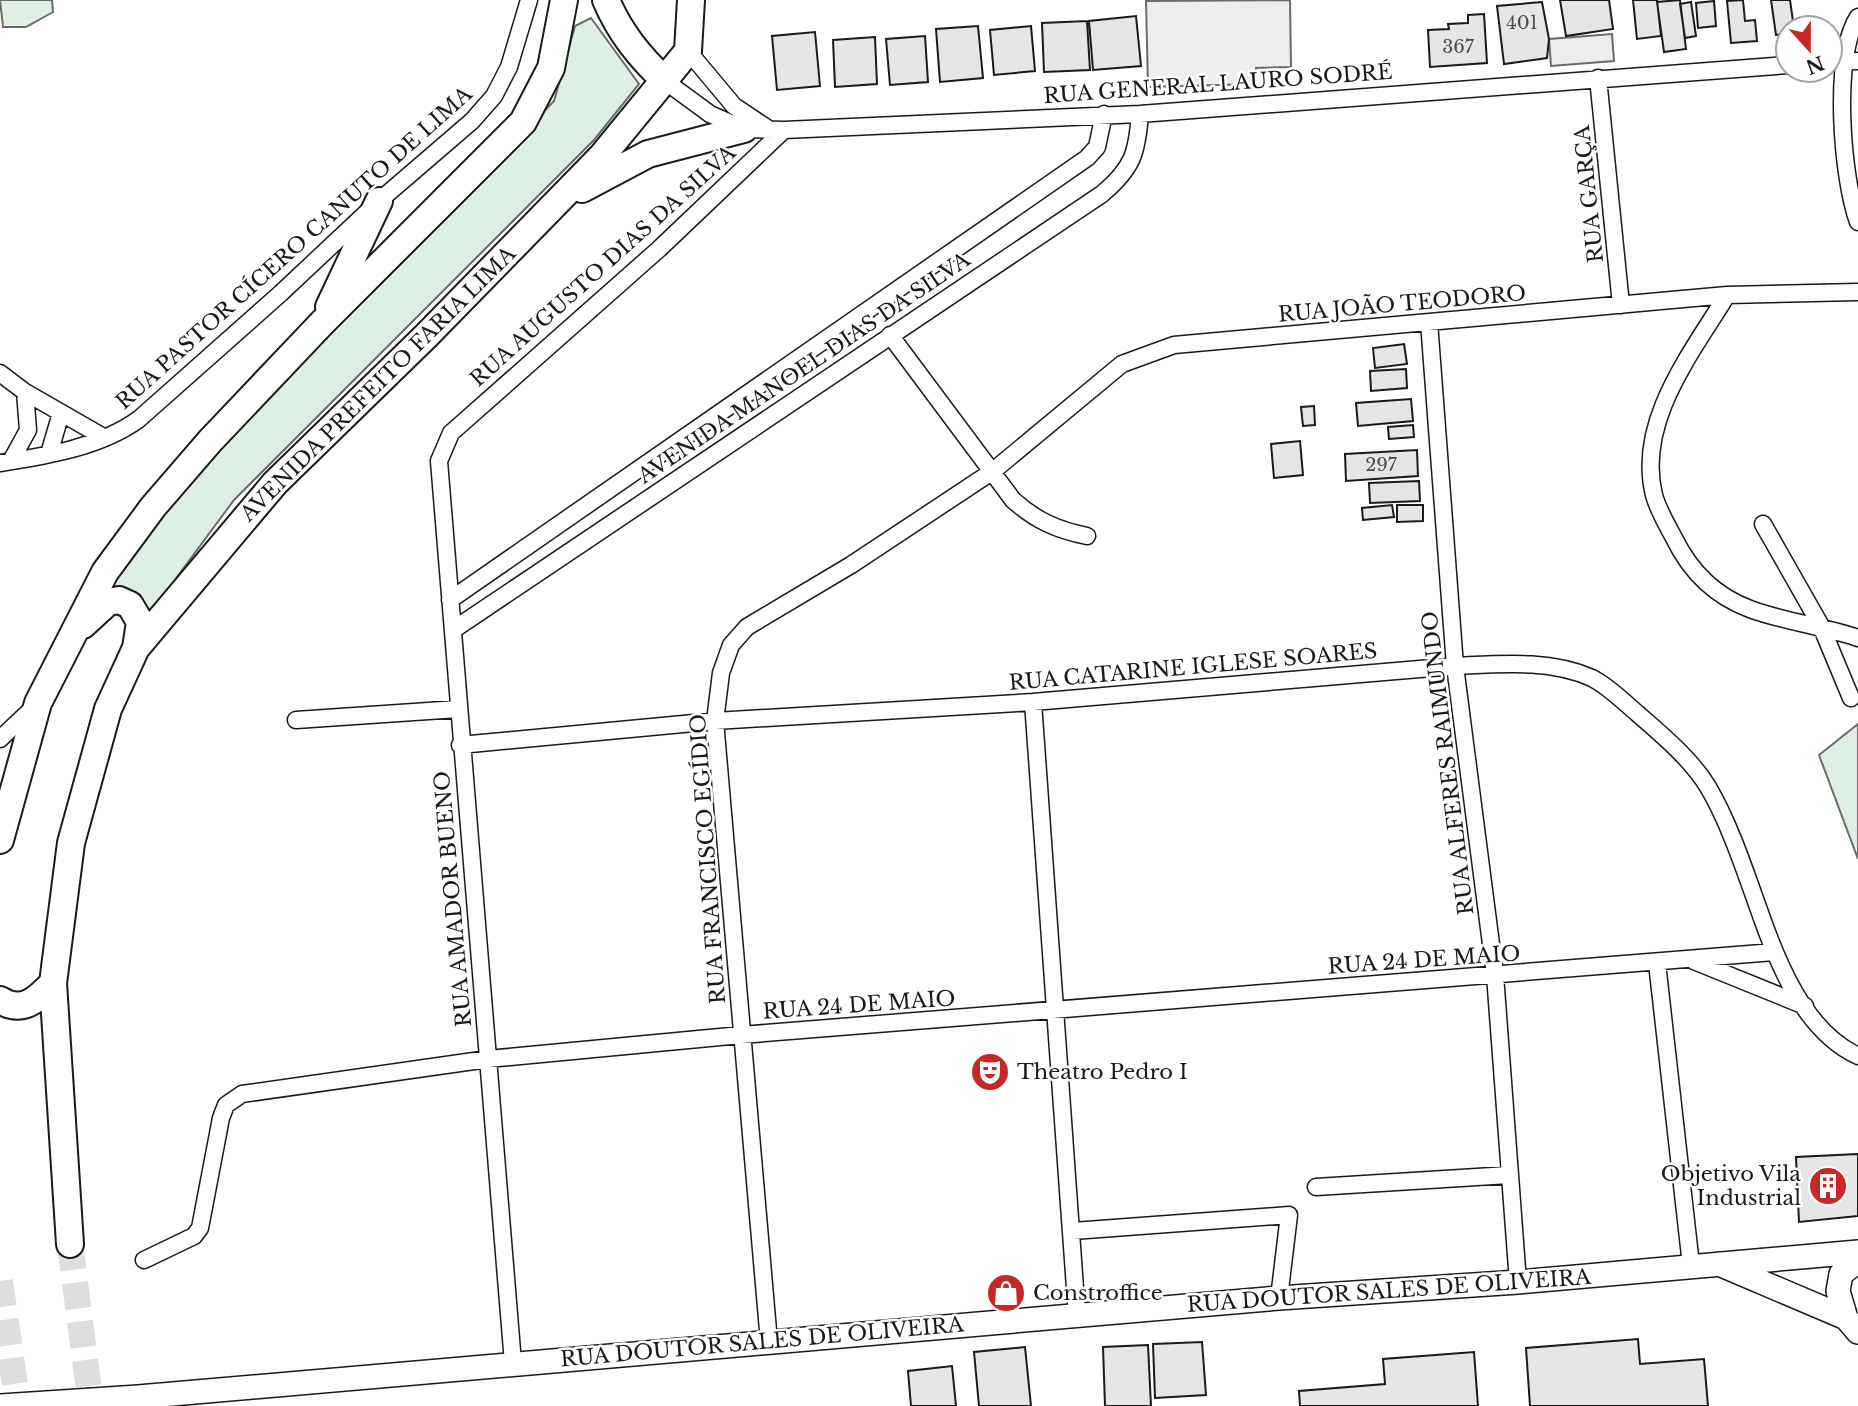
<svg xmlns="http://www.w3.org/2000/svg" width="1858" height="1406" viewBox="0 0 1858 1406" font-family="'Libre Baskerville',serif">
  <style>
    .green { fill: #e0efe3; stroke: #6a6a6a; stroke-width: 2 }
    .parking { fill: #ededed; stroke: #6a6a6a; stroke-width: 2 }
    .building { fill: #e6e6e6; stroke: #1a1a1a; stroke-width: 2 }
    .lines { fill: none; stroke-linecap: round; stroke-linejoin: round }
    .primary-tunnel { stroke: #ddd; stroke-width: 26; stroke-dasharray: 26 13; stroke-linecap: butt }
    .street-casing { stroke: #1a1a1a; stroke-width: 19 }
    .secondary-casing { stroke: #1a1a1a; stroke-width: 26 }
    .primary-casing { stroke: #1a1a1a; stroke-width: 30 }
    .street { stroke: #fff; stroke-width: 16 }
    .secondary { stroke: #fff; stroke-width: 23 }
    .primary { stroke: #fff; stroke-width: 26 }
    .labels { text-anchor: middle; stroke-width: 5; stroke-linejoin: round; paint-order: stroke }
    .number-label { font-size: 18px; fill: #4d4d4d }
    .street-label { font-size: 21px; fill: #1a1a1a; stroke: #fff }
    .poi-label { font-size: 21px; fill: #1a1a1a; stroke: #fff; text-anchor: start }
  </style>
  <rect width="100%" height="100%" fill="#fff"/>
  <path class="green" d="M0,0h52l1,12 -27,15h-23z
    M591,18l48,66 -45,56 -360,360 -57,77 -28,44 -43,-40 56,-77 392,-403 21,-75z
    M1858,724v135l-39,-104z"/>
  <path class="parking" d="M1290,0l1,67 -35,1v16l-108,3 -2,-86z
    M1612,34l2,27 -63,5 -2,-27z"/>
  <path class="building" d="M1560,0h49l4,29 -47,7z
    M1633,0h24l4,36 -24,3z
    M1680,0l6,49 -22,3 -7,-50z
    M1743,0l2,21 10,-1 2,21 -26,2 -4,-42z
    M1771,0h19l4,28h-6v5l-12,2z
    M1714,1l2,25 -18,2 -2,-25z
    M1542,2l7,37 -2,19 -43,6 -7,-58z
    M1691,2l5,34 -11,2 -5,-34z
    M1484,14l3,49 -57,4 -2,-37 21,-1 -1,-5 20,-1v-8z
    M1136,16l5,50 -48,4 -4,-49z
    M1087,21l3,49 -46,2 -2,-49z
    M978,26l5,52 -43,4 -4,-53z
    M1031,26l4,45 -41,4 -4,-45z
    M815,32l5,54 -43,4 -5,-54z
    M925,36l3,46 -38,3 -4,-46z
    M875,37l2,47 -42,3 -2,-47z
    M1404,344l3,20 -32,4 -2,-20z
    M1406,369l1,19 -36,3 -1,-20z
    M1411,399l2,22 -55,5 -2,-23z
    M1314,406l1,19 -12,1 -2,-19z
    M1413,425l1,12 -25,2 -1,-12z
    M1300,441l3,34 -29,3 -3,-34z
    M1417,450l1,26 -72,5 -1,-27z
    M1419,481l1,20 -50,2 -1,-20z
    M1392,505l2,12 -31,3 -1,-12z
    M1397,505h26v16l-26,1z
    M1858,1154v62l-59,6 -3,-65z
    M1638,1339l2,25 64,-5 4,47h-178l-4,-58z
    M1202,1342l4,53 -51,3 -2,-54z
    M1148,1345l3,61h-46l-2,-59z
    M1025,1347l6,59h-52l-5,-54z
    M1474,1352l4,54h-178l-1,-15 86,-7 -2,-25z
    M952,1366l4,40h-45l-3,-35z"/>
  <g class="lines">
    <path class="primary-tunnel" d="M70,1244l21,162
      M0,1281l18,125"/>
    <defs>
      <path id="street" d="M1858,17c-26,40 -16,161 0,205
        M688,51l46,55 33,22
        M1830,62l28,-1
        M1598,78l23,227
        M665,81l45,33 34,15 40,1 356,-16 648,-49
        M1727,295c-36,59 -91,127 -73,200 4,15 13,30 20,43 16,33 41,58 76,71 35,13 73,17 108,29
        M1429,322l26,344 40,309 23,307
        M890,335l123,165c22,20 44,30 74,36
        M0,373l25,19 80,46
        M49,454l12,-41
        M11,461l17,-31 -3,-38
        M0,463c46,-7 101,-16 139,-44l142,-126 98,-92 93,-80 22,-25 15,-29 20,-67
        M1763,524l58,102 30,72
        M450,600l637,-442 10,-11 7,-33
        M453,630l649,-436c31,-26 35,-41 38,-80
        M1033,702l44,614
        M296,720l162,-11
        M0,739l34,-32
        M460,745l255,-24 318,-19 422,-36c45,-2 95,-7 137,12 16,8 32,24 46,36 24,21 54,46 70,73 21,35 37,84 51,123 18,52 45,121 99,146
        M1694,961l111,45
        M1657,963l34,302
        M1316,1187l193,-12
        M1073,1231l216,-16 -10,83
        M144,1260l50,-24 6,-8 21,-110 5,-13 16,-11 246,-35 253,-24 1033,-83
        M769,1342l-54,-621 6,-48 10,-28 16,-18 104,-62 142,-94 129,-107 52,-19 553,-50 131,-3
        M513,1363l-74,-902 12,-28 208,-184 125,-119"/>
      <path id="secondary" d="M1719,1264l127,54 12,14
        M1846,1318l-8,-27 3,-17 17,-13
        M0,1406l138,-9 1141,-99 239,-16 340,-30"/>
      <path id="primary" d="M606,0c14,33 33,56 59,81
        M582,189l66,-35 96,-25
        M329,307l50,-106
        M83,625l25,-23 11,-2 11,5 10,17 -4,26
        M0,840l38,-137 67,-131 48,-65 57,-66 112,-118 201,-201 28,-54 13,-68
        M0,1000c22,14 37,0 53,-17
        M70,1244l-17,-261 18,-140 37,-134 28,-61 139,-165 151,-147 176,-180 86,-105 3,-51"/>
    </defs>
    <use href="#street" class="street-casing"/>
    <use href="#secondary" class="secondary-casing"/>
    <use href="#primary" class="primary-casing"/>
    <use href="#street" class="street"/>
    <use href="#secondary" class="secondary"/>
    <use href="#primary" class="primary"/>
  </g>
  <defs>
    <symbol id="theatre-disc" viewBox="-11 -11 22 22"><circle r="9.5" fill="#c62828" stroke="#fff"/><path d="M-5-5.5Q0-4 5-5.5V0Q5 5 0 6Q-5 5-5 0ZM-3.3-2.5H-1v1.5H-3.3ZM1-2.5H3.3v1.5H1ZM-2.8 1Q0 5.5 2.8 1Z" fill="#fff"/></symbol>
    <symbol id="building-disc" viewBox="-11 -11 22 22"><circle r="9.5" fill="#c62828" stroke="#fff"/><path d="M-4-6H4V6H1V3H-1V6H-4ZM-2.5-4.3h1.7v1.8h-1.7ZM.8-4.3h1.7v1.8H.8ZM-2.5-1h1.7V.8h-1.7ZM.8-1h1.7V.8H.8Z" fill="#fff"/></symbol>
    <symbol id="shop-disc" viewBox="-11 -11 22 22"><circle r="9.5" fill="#c62828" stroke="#fff"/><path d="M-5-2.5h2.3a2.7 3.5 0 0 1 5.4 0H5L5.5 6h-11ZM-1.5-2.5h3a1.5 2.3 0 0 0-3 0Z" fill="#fff"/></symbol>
  </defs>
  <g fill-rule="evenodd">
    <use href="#theatre-disc" x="968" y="1050" width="44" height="44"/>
    <use href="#building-disc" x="1806" y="1164" width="44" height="44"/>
    <use href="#shop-disc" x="984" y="1271" width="44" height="44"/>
  </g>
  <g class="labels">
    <g class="number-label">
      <text x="1522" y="29">401</text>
      <text x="1458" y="53">367</text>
      <text x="1381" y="471">297</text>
    </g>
    <g class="street-label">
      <text transform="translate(1218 84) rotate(-4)" y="7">RUA GENERAL LAURO SODRÉ</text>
      <text transform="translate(1589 194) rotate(-96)" y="7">RUA GARÇA</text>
      <text transform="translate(294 248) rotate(-42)" y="7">RUA PASTOR CÍCERO CANUTO DE LIMA</text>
      <text transform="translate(603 266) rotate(-42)" y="7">RUA AUGUSTO DIAS DA SILVA</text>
      <text transform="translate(1402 304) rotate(-5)" y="7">RUA JOÃO TEODORO</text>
      <text transform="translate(804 368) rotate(-34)" y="7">AVENIDA MANOEL DIAS DA SILVA</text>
      <text transform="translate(378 384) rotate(-45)" y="7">AVENIDA PREFEITO FARIA LIMA</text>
      <text transform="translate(1193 667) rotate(-5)" y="7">RUA CATARINE IGLESE SOARES</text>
      <text transform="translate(1448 763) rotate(-97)" y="7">RUA ALFERES RAIMUNDO</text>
      <text transform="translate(708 859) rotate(-94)" y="7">RUA FRANCISCO EGÍDIO</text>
      <text transform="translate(453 899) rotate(-95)" y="7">RUA AMADOR BUENO</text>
      <text transform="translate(1424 960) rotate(-4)" y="7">RUA 24 DE MAIO</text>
      <text transform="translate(859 1005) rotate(-4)" y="7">RUA 24 DE MAIO</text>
      <text transform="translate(1389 1291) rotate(-4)" y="7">RUA DOUTOR SALES DE OLIVEIRA</text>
      <text transform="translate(762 1342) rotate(-5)" y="7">RUA DOUTOR SALES DE OLIVEIRA</text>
    </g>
    <g class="poi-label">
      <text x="1017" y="1079">Theatro Pedro I</text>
      <text x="1801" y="1181" text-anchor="end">Objetivo Vila<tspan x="1801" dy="24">Industrial</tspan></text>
      <text x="1033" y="1300">Constroffice</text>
    </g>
  </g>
  <g transform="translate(1809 49) rotate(159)"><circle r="33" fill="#ffffff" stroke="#a3a3a3" stroke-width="2"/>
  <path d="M0-5L12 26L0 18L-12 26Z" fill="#c62828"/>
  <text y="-10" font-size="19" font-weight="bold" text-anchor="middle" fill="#1a1a1a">N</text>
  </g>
</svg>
